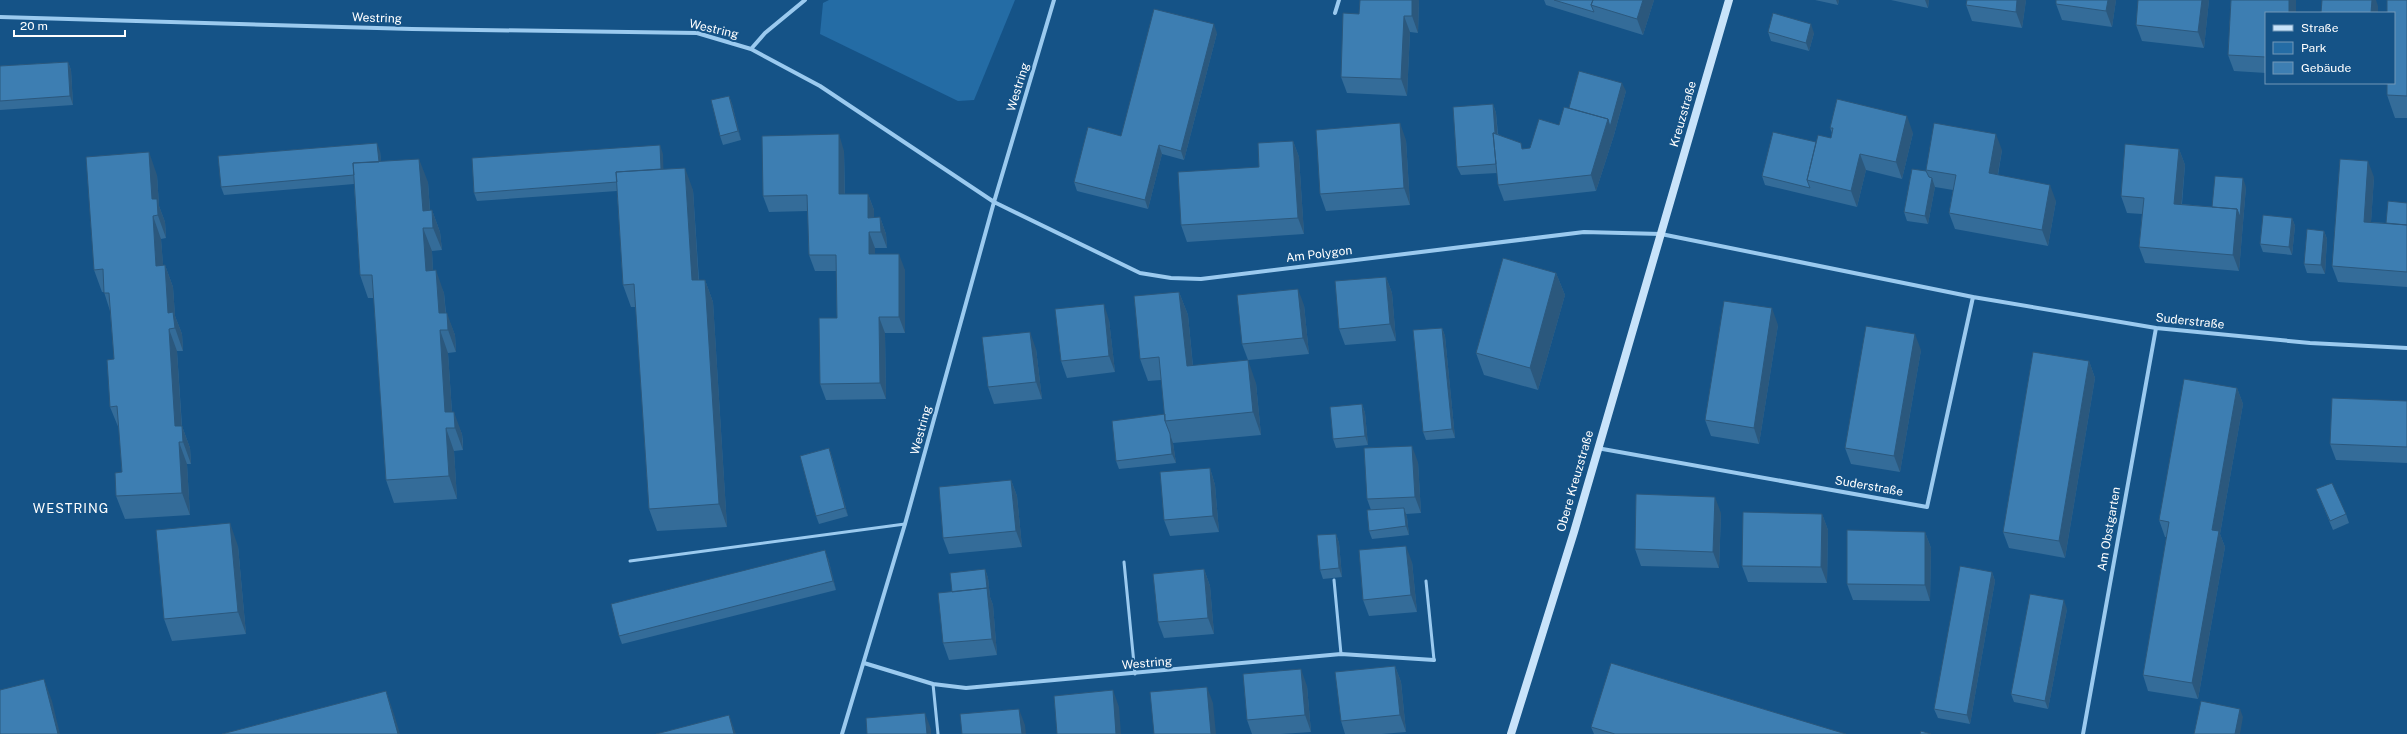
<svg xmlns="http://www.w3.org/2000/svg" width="2407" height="734" viewBox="0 0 2407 734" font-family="'Public Sans',sans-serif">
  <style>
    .green { fill: #246ca5 }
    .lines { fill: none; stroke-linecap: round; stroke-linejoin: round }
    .lane { stroke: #9bcaef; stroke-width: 3 }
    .street { stroke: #9bcaef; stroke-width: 4 }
    .secondary { stroke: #c8e3fa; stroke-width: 8 }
    .wall { fill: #346c99 }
    .shaded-wall { fill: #2b587d }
    .building { fill: #3d7eb2; stroke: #2b587d }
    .labels { text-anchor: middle; stroke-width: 4; stroke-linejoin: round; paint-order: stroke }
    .street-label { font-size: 12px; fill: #fff; stroke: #155387 }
    .neighbourhood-label { font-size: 13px; letter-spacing: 1px; fill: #fff; stroke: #155387 }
  </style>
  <rect width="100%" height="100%" fill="#155387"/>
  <path class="green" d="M829,0h186l-41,100 -16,1 -138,-67 3,-31z"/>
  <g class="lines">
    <path class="lane" d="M630,561l275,-37
      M1124,562l11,112
      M1334,580l7,74
      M1426,581l8,79
      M933,684l5,50"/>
    <path class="street" d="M1335,13l4,-13
      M0,17l412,12 285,4 54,16 69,37 174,116 146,71 31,5 30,1 383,-47 77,2 312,63 183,31 154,15 97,5
      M751,49l14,-16 40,-33
      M1597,448l330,59 46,-210
      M864,663l69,21 33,4 375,-34 93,6
      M842,734l63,-210 89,-322 60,-202
      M2083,734l73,-406"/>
    <path class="secondary" d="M1511,734l63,-202 155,-532"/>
  </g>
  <path class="wall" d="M1419,0l-1,33 -8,-1 -3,64 -60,-3 -6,-16 18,-63z
    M1544,0h110l-11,35 -97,-30z
    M1815,0h24l-1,5z
    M1891,0h38l-1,8z
    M2026,0l-4,28 -50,-7 -6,-16z
    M2056,0h60l-4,27 -50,-7 -6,-16z
    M2209,0l-5,48 -62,-7 -6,-16z
    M2231,0h65v13h-30v60l-32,-2 -6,-16z
    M2407,0v118h-12l-8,-23z
    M1768,32l46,1 -5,18 -38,-10z
    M1217,33l-33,127 -22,-6 -14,55 -71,-18 -3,-9 47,-46z
    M68,62l3,8 2,35 -73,5v-44z
    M1626,91l-12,44 -18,56 -92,10 -6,-16 -1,-12 -36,2 -4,-8 36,-63 3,9 2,21 25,15 7,-1 29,-23 10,-17z
    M729,96l3,8 9,36 -18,5 -3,-9z
    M1830,128l83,5 -11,46 -36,-9 -9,37 -92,-22 -3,-9 54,-34 15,-4 1,-5z
    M1406,140l4,65 -84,6 -6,-17z
    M1293,141l6,16 5,77 -117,8 -6,-17z
    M2179,149l6,16 -3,39 30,3 34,-20 -7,84 -94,-8 -6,-16 3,-33 -15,-1 -6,-17z
    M2002,150l-4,25 58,26 -8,45 -93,-17 -6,-16 4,-23 -18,-3 -7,37 -21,-3 -3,-9 22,-41v-1z
    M380,151l1,11 47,20 2,28h2l8,22 2,18 -10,1 1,20 11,22 2,20 9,22 1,17 -8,1 4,59 10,22 1,8v8l-9,1 3,48 -63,4 -8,-23 -12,-182h-6l-8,-23 -6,-91 -130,11 -3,-8z
    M844,151l1,43h23l6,16v8l6,-1 6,17 1,14h-12v6l30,16v63h-20l1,66 -60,1 -6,-16 17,-66 -1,-47h-21l-6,-16 -1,-44 -39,1 -6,-16z
    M663,154v15l30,21 6,90h6l8,22 14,225 -70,4 -8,-22 -13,-202h-5l-8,-22 -6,-94 -140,10 -3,-8z
    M157,175l2,31 6,16 1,16 -5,1 2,26h2l8,22 2,29 7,18 1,17h-6l5,75 8,22 1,16h-4l3,51 -65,4 -9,-23 6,-24 -3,-43 -9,-22 4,-48 -4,-48 -6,-19h-2l-8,-22z
    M2374,177l-3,45 15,1 21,-20v84l-69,-5 -6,-16z
    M2292,218l3,8 -3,29 -29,-3 -3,-8z
    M2324,231l3,8 -2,35 -18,-1 -3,-9z
    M1556,273l9,22 -27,95 -54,-15 -8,-22z
    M1386,277l6,16 4,48 -51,4 -6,-16z
    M1179,292l9,23 5,51 63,17 5,52 -88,8 3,20 -57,6 -3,-8 49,-47 -4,-34 -13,1 -8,-22z
    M1304,305l5,49 -61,6 -6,-16z
    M1109,320l6,52 -48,6 -6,-17z
    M1778,325l-19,119 -48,-8 -6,-16z
    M1442,328l3,8 10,102 -29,2 -3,-8z
    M1036,349l6,50 -48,5 -6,-17z
    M1921,350l-21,122 -49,-8 -6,-16z
    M2089,361l6,17 -30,180 -56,-10 -6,-16z
    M2237,388l6,16 -23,130 5,13 -27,152 -50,-8 -5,-16 24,-138h-2l-6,-17z
    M2407,401v62l-71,-3 -6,-16z
    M1362,404l3,9 3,32 -32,3 -3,-9z
    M829,448l3,9 16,59 -29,8 -3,-8z
    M1418,462l3,51 -15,1 1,3 2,18 -37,4 -3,-8 2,-21 -4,-11z
    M1210,468l5,17 4,47 -49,4 -6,-16z
    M1011,480l6,16 5,51 -73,7 -6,-16z
    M2316,489l30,25 3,9 -16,7z
    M1721,513l-2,55 -78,-2 -6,-17z
    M1822,514l6,16 -1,53 -79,-1 -6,-16z
    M1925,532l6,16 -1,53 -77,-1 -6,-16z
    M1336,534l3,9 3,34 -19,2 -3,-9z
    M238,546l8,88 -74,7 -8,-22z
    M828,558l8,32 -214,54 -3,-8z
    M1412,562l5,50 -48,4 -6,-16z
    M985,569l3,9 2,19 3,8 4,50 -48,5 -6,-17 9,-51z
    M1204,569l6,17 4,48 -50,4 -6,-16z
    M1992,572l3,9 -25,143 -32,-6 -4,-9z
    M2067,609l-19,100 -34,-7 -3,-8z
    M1395,666l6,16 5,50 -24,2h-37l-4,-13z
    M1307,686l4,46 -30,2h-29l-5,-14z
    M1591,727l255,7h-252z"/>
  <path class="shaded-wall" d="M1412,0h7l-1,33 -6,-17z
    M1643,0h11l-11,35 -6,-16z
    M1836,0h3l-1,5z
    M1925,0h4l-1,8z
    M2017,0h9l-4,28 -6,-16z
    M2108,0h8l-4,27 -6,-16z
    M2202,0h7l-5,48 -6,-16z
    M2289,0h7v13h-7z
    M2372,0h4l2,6v7h-7z
    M1404,16l6,16 -3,64 -6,-17z
    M1214,24l3,9 -33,127 -3,-9z
    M1811,24l3,9 -5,18 -3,-8z
    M68,62l3,8 2,35 -3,-9z
    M1622,83l4,8 -12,44 -18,56 -5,-16 17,-56z
    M729,96l3,8 9,36 -3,-9z
    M1493,104l3,9 4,59 -3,-8z
    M1907,116l6,17 -11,46 -6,-17z
    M1400,123l6,17 4,65 -6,-17z
    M839,134l5,17 1,60 -6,-17z
    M1996,134l6,16 -7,40 -6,-17z
    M1293,141l6,16 5,77 -6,-16z
    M377,143l3,8 3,31 -3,-9z
    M660,145l3,9 1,34 -3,-9z
    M1159,145l3,9 -14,55 -3,-9z
    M2179,149l6,16 -5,55 -6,-16z
    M149,152l8,23 2,31 6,16 1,16 -14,-39z
    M1860,154l6,16 -9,37 -6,-16z
    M419,159l9,23 3,46 -8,-17z
    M2368,161l6,16 -4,61 -6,-16z
    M685,168l8,22 7,113 -8,-23z
    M1932,178l3,9 -7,37 -3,-8z
    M2243,178l3,9 -7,84 -6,-16 4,-46z
    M2050,185l6,16 -8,45 -6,-16z
    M868,194l6,16v22l-6,-14z
    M432,210l8,22 2,18 -9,-22z
    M153,216l8,23 4,49 -9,-22z
    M880,217l6,17 1,14 -6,-16z
    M2292,218l3,8 -3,29 -3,-8z
    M423,228l9,23 2,43 -8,-23z
    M2324,231l3,8 -2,35 -4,-9z
    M869,232l6,16v23l-6,-17z
    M899,254l6,16v63l-6,-16z
    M165,265l8,22 2,29 7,18 1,17 -8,-23 -7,-15z
    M436,270l8,23 3,37 -8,-17z
    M1556,273l9,22 -27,95 -8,-22z
    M1386,277l6,16 4,48 -6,-17z
    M705,280l8,22 14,225 -8,-23z
    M1298,289l6,16 5,49 -6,-16z
    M1179,292l9,23 7,74 -8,-23z
    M1104,304l5,16 6,52 -6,-16z
    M1772,308l6,17 -19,119 -5,-16z
    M447,313l8,22 1,17 -8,-22z
    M879,317l6,16 1,66 -6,-16z
    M1442,328l3,8 10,102 -3,-9z
    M169,329l8,22 5,80v-5l8,22 1,16 -8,-22 -8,-16z
    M440,330l8,23 5,75 -8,-16z
    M1030,332l6,17 6,50 -6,-17z
    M1915,334l6,16 -21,122 -6,-16z
    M1248,360l8,23 5,52 -8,-23z
    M2089,361l6,17 -30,180 -6,-17z
    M2237,388l6,16 -23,130 5,13 -27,152 -6,-16 20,-153z
    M1362,404l3,9 3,32 -3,-9z
    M454,412l8,22 1,16 -8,-22z
    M446,428l8,23 3,48 -8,-23z
    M1170,434l3,9 3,20 -4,-9z
    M179,442l8,22 3,51 -8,-22z
    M1412,446l6,16 3,51 -6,-16z
    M829,448l3,9 16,59 -3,-8z
    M1210,468l5,17 4,47 -6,-16z
    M1011,480l6,16 5,51 -6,-16z
    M1715,497l6,16 -2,55 -6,-16z
    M1404,508l3,9 2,18 -3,-9z
    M1822,514l6,16 -1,53 -6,-16z
    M230,523l8,23 8,88 -8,-22z
    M1925,532l6,16 -1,53 -5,-16z
    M1336,534l3,9 3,34 -3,-9z
    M1406,546l6,16 5,50 -6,-17z
    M825,550l3,8 8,32 -3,-9z
    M985,569l3,9 2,19 3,8 4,50 -5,-16z
    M1204,569l6,17 4,48 -6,-16z
    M1992,572l3,9 -25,143 -3,-9z
    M2064,600l3,9 -19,100 -3,-8z
    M1395,666l6,16 5,50 -6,-17z
    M1301,669l6,17 4,46 -6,-17z
    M44,679l8,22 8,33h-2z
    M1207,687l6,16 3,31h-5z
    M1113,690l6,17 2,27h-5z
    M386,691l8,23 6,20h-2z
    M1019,709l6,16 1,9h-4z
    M2240,709l3,8 -3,17h-5z
    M925,713l6,16v5h-4z
    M729,715l7,19h-2z"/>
  <path class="building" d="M1360,0h52v16h-8l-3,63 -60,-2 2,-64 16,1z
    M1554,0h39l-2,5 3,7z
    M1593,0h50l-6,19 -46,-14z
    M1967,0h50l-1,12 -50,-7z
    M2056,0h52l-2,11 -50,-7z
    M2138,0h64l-4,32 -62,-7z
    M2231,0h58v13h-23v44l-38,-2z
    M2322,0h50l-1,13h-50z
    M2387,0h20v96l-20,-1v-12h7v-70h-7z
    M1154,9l60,15 -33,127 -22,-6 -14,55 -71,-18 14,-55 33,9z
    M1773,13l38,11 -5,19 -38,-11z
    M68,62l2,34 -70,5v-35z
    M1579,71l43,12 -12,44 -2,-8 -39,-11z
    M729,96l9,35 -18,5 -9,-36z
    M1837,99l70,17 -11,46 -36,-8 -9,37 -44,-11 11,-45 13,3 2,-10h-3z
    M1493,104l2,29h-2l3,31 -39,3 -4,-60z
    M1564,107l44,12 -17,56 -93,10 -5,-52 28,10 1,6 8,-1 9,-29 20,6z
    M1400,123l4,65 -84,6 -4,-64z
    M1934,123l62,11 -7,39 61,12 -8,45 -93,-17 7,-38 -30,-5z
    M1773,132l43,10 -9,38 3,8 -48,-12z
    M839,134v60h29v24l12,-1 1,15h-12v22h30v63h-20l1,66 -60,1 -1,-66h18l-1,-63h-27l-2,-60 -44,1 -1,-60z
    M1293,141l5,77 -117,7 -3,-53 81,-5 -1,-24z
    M377,143l2,19 -26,1 1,12 -133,12 -3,-31z
    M2125,144l54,5 -5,55 63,5 -4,46 -94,-8 5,-49 -23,-2z
    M660,145l1,24 -45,3 1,10 -143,11 -2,-35z
    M149,152l3,47h5l1,16 -5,1 3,50 9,-1 3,48 5,-1 2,16 -6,1 6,97h7l1,16h-4l3,51 -66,3 -1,-23 7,-1 -5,-66 -7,1 -3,-47 7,-1 -5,-66h-5l-1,-24 -9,1 -8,-113z
    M419,159l4,52 9,-1 1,18h-10l3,43 10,-1 3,43h8l1,17h-8l5,82h9l1,16h-9l3,48 -63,4 -14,-205h-12l-7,-112z
    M2340,159l28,2 -4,61 43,3v47l-75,-6z
    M685,168l7,112h13l14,224 -70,5 -15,-225 -11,1 -7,-113z
    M1912,169l14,2 3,6 3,1 -7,38 -21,-4z
    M2215,176l28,2 -3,39 -3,-8 -25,-2z
    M2388,201l19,2v22l-21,-2z
    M2263,215l29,3 -3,29 -29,-3z
    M2307,229l17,2 -3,34 -17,-1z
    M1503,258l53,15 -26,95 -54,-15z
    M1386,277l4,47 -51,5 -4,-48z
    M1298,289l5,49 -61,6 -5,-49z
    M1179,292l8,74 61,-6 5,52 -88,9 -6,-64 -19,2 -6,-63z
    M1724,301l48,7 -18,120 -49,-8z
    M1104,304l5,52 -48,5 -6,-52z
    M1866,326l49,8 -21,122 -49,-8z
    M1442,328l10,101 -29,3 -10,-102z
    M1030,332l6,50 -48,5 -6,-50z
    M2033,352l56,9 -30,180 -56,-9z
    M2184,379l53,9 -25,142 7,1 -27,152 -49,-8 26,-153 -10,-2z
    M2332,398l75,3v46l-77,-3z
    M1362,404l3,32 -32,3 -3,-32z
    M1165,414v7l5,13 2,20 -56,7 -4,-40z
    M1412,446l3,51 -48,2 -3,-51z
    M829,448l16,60 -29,8 -16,-60z
    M1210,468l3,48 -49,4 -4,-48z
    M1011,480l5,51 -73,7 -4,-51z
    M2332,483l14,31 -16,7 -14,-32z
    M1636,494l79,3 -2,55 -78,-3z
    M1404,508l2,18 -37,5 -2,-21z
    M1743,512l79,2 -1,53 -79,-1z
    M230,523l8,89 -74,7 -8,-89z
    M1847,530l78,2v53l-78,-1z
    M1336,534l3,34 -19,2 -3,-35z
    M1406,546l5,49 -48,5 -4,-50z
    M825,550l8,31 -214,55 -8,-32z
    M1960,566l32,6 -25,143 -33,-6z
    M985,569l2,19 -35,4 -2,-19z
    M1204,569l4,49 -50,4 -5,-48z
    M987,588l5,51 -49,4 -5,-50z
    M2030,594l34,6 -19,101 -34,-7z
    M1611,663l235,71h-231l-24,-7z
    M1395,666l5,49 -59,6 -6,-49z
    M1301,669l4,46 -58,5 -4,-46z
    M44,679l14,55h-58v-44z
    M1207,687l4,47h-57l-4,-42z
    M1113,690l3,44h-59l-3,-38z
    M386,691l12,43h-176z
    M2201,701l39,8 -5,25h-41z
    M1019,709l3,25h-60l-2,-20z
    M925,713l2,21h-60l-1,-16z
    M729,715l5,19h-78z
    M1921,731l10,3h-11z"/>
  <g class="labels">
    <g class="street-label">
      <text transform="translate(377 18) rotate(2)" y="4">Westring</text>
      <text transform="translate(714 29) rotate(13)" y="4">Westring</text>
      <text transform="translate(1018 87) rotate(-73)" y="4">Westring</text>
      <text transform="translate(1683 114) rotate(-74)" y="4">Kreuzstraße</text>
      <text transform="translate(1319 254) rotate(-7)" y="4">Am Polygon</text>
      <text transform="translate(2190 321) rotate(6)" y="4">Suderstraße</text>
      <text transform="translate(921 430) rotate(-75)" y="4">Westring</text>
      <text transform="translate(1575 481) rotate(-74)" y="4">Obere Kreuzstraße</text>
      <text transform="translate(1869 486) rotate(10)" y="4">Suderstraße</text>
      <text transform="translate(2109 529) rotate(-80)" y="4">Am Obstgarten</text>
      <text transform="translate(1147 663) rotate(-5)" y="4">Westring</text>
    </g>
    <g class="neighbourhood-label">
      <text x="71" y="513">WESTRING</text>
    </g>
  </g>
  <rect x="2265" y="12" width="130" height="72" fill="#155387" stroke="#7398b7"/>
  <rect x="2273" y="25" width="20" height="6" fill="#c8e3fa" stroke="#7398b7"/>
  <text x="2301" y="32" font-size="12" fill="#ffffff">Straße</text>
  <rect x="2273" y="42" width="20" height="12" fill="#246ca5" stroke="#7398b7"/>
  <text x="2301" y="52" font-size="12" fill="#ffffff">Park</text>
  <rect x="2273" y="62" width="20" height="12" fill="#3d7eb2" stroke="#7398b7"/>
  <text x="2301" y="72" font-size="12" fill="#ffffff">Gebäude</text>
  <path d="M14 30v6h111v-6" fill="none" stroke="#ffffff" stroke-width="2"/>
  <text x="20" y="30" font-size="12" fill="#ffffff" stroke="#155387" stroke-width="3" paint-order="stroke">20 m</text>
</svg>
